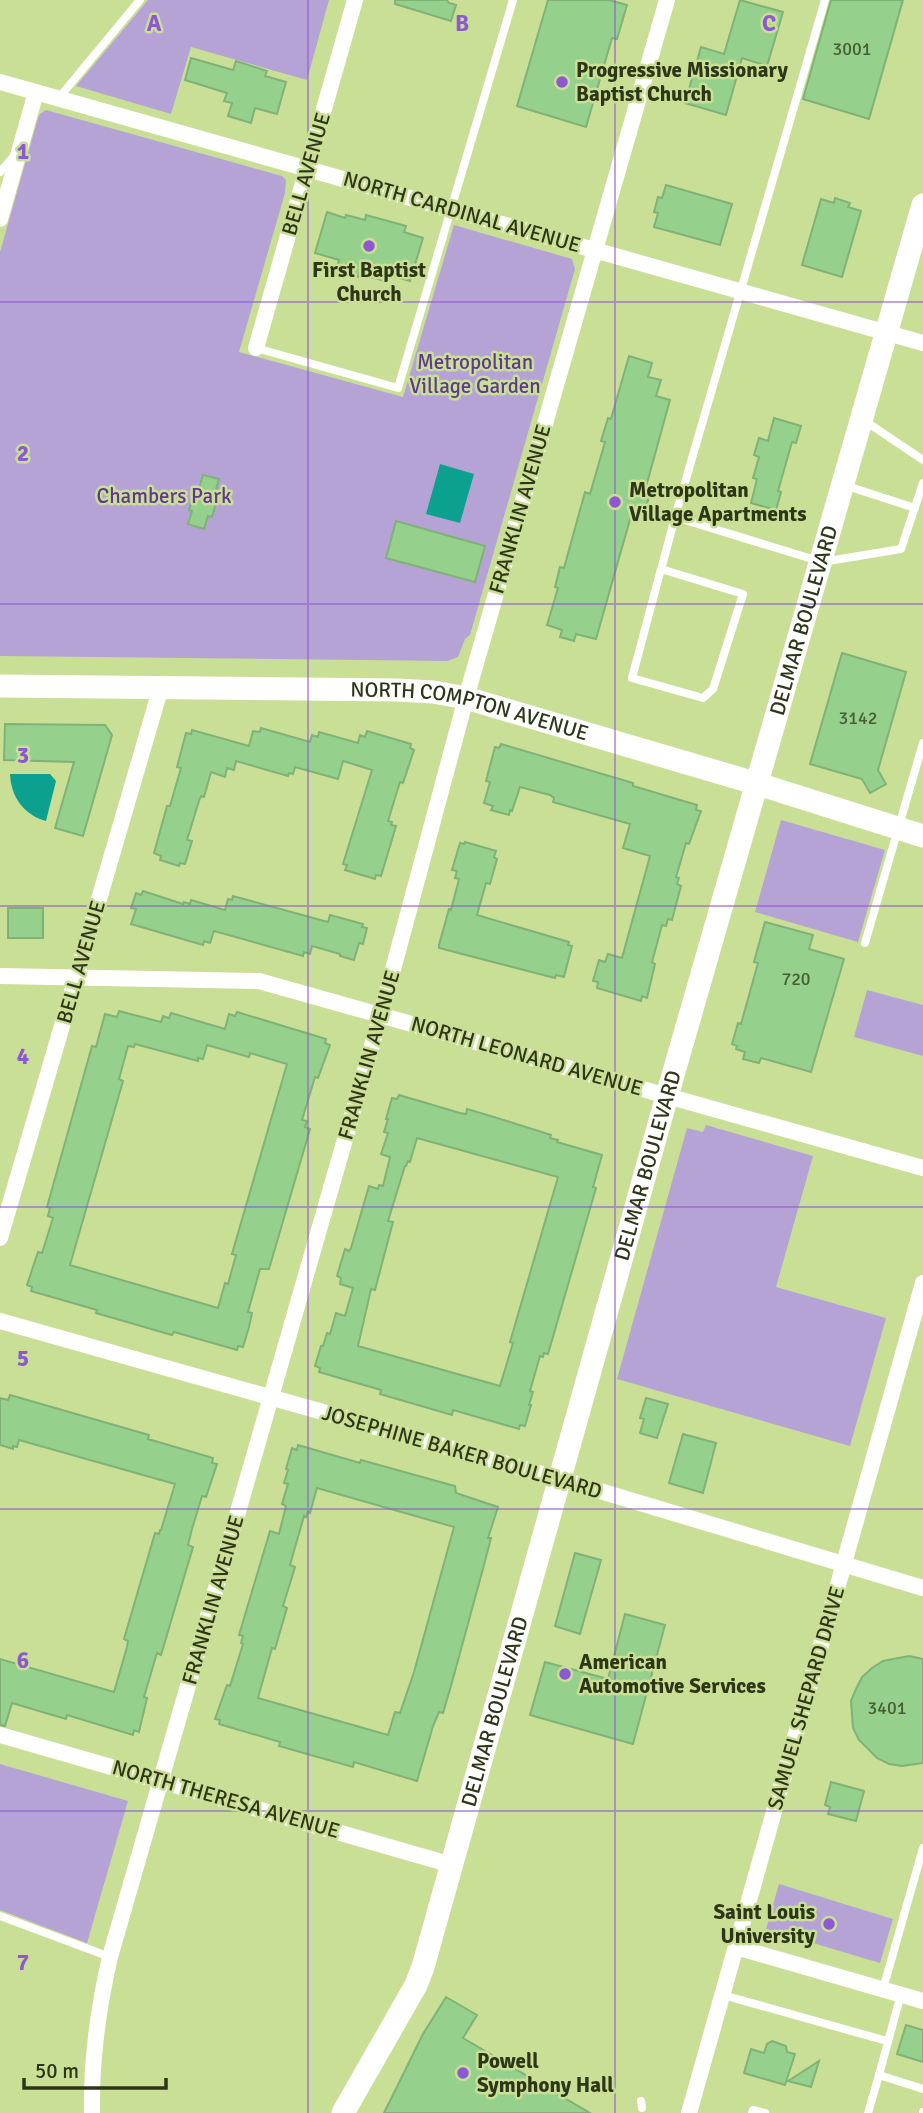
<svg xmlns="http://www.w3.org/2000/svg" width="923" height="2113" viewBox="0 0 923 2113" font-family="Signika,sans-serif">
  <style>
    .green { fill: #b5a3d6 }
    .water { fill: #0ca08f }
    .building { fill: #95d18c; stroke: #80b278; stroke-width: 2; fill-rule: evenodd }
    .lines { fill: none; stroke-linecap: round; stroke-linejoin: round }
    .lane { stroke: #fff; stroke-width: 8 }
    .street { stroke: #fff; stroke-width: 16 }
    .secondary { stroke: #fff; stroke-width: 23 }
    .grid { fill: none; stroke: #8d58d0; stroke-width: 2; stroke-opacity: 0.55 }
    .poi-dot { fill: #8d58d0; stroke: #cadf96; stroke-width: 2.5 }
    .labels { text-anchor: middle; stroke-width: 5; stroke-linejoin: round; paint-order: stroke }
    .number-label { font-size: 18px; fill: #485d35 }
    .poi-label { font-size: 21px; font-weight: bold; fill: #2e3618; stroke: #cadf96; text-anchor: start }
    .street-label { font-size: 21px; fill: #2e3618; stroke: #cadf96 }
    .park-label { font-size: 21px; fill: #603891; stroke: #cadf96 }
    .grid-label { font-size: 23px; text-anchor: middle; font-weight: bold; fill: #8d58d0; stroke: #cadf96; stroke-width: 5; stroke-linejoin: round; paint-order: stroke }
  </style>
  <rect width="100%" height="100%" fill="#cadf96"/>
  <path class="green" d="M148,0h181l-22,80 -116,-33 -20,67 -95,-28z
    M46,110l236,66 4,4 -1,13 -46,159 164,45 51,-172 118,34 3,10 -105,366 -5,4 -7,18 -10,4 -448,-5v-404l38,-134 2,-4z
    M781,820l104,30 -27,92 -103,-30z
    M867,990l56,15v51l-69,-19z
    M706,1125l107,31 -37,131 110,31 -36,128 -233,-67 70,-251 16,4z
    M0,1764l128,37 -41,142 -87,-33z
    M779,1884l114,35 -13,44 -114,-34z"/>
  <path class="water" d="M440,464l34,10 -14,49 -34,-9z
    M10,774h40l6,7 -10,40c-22,-6 -35,-24 -36,-47z"/>
  <path class="building" d="M395,0h52l2,3 7,2 -5,16 -56,-17z
    M548,0h61l18,5 -10,34 -5,-1 -26,89 -69,-21z
    M740,0l43,12 -16,54 -25,-8 -16,57 -41,-12 16,-56 23,7z
    M831,0h72l-34,119 -66,-20z
    M191,58l42,12 3,-9 31,10 -2,5 21,6 -9,32 -22,-6 -4,15 -23,-7 4,-13 -8,-2 3,-8 -42,-13z
    M666,185l66,19 -12,41 -66,-18 4,-14 -4,-1 4,-15 4,1z
    M835,198l15,5 -2,4 13,4 -19,66 -40,-12 19,-66 13,4z
    M327,212l18,6 1,-3 19,5 1,-5 40,11 -2,6 19,6 -13,43 -18,-5 -11,4 -22,-6 -1,3 -22,-6 3,-11 -24,-7z
    M629,356l23,7 -4,14 13,3 -5,16 14,4 -26,94 5,2 -4,16 -12,-3 -37,130 -20,-5 -2,7 -14,-4 2,-7 -15,-5 11,-37 -3,-1 5,-20 4,1 21,-76 5,2 15,-52 -4,-1 7,-23 3,1z
    M774,418l27,8 -5,17 -4,-1 -14,49 3,1 -5,18 -25,-7 6,-24 -4,-1 6,-21 -5,-2 5,-17 9,3z
    M203,475l16,4 -4,14h4l-7,24 -4,-1 -4,13 -16,-5 4,-13 -3,-1 7,-23 3,1z
    M396,521l89,25 -10,36 -89,-24z
    M842,653l64,19 -28,98 8,14 -16,9 -8,-14 -52,-15z
    M5,724l100,1 7,10 -29,101 -28,-8 19,-66 -70,-2z
    M261,728l49,14 2,-7 6,2 1,-5 39,11 2,-8 5,2 2,-6 44,13 -1,4 4,2 -11,33 -3,-1 -12,39 4,1 -1,3 5,1 -15,50 -5,-1 -1,4 -30,-9 2,-5 -4,-1 29,-94 -29,-9 -5,18 -43,-12 -2,7 -4,-1 -1,3 -52,-15 -2,9 -7,-2 -2,9 -14,-5 -7,25 -3,-1 -2,5 -12,39 5,1 -7,23 -5,-1 -1,3 -19,-6 1,-4 -7,-3 13,-47h3l11,-38 -4,-1 9,-34 5,1 1,-4 57,16 4,-15 7,1z
    M501,744l132,39v3l64,19 -1,5 5,1 -12,33 -3,-1 -10,34 3,1 -2,6 4,2 -9,34 -4,-1 -2,7 -4,-1 -10,37 3,2 -8,34 -5,-2 -1,5 -44,-13 1,-6 -5,-1 6,-21 6,2 3,-8 14,4 28,-102 -27,-8 7,-24 -77,-22 1,-4 -4,-3 -30,-8 -8,24 -2,-1 -1,5 -18,-5 2,-4 -9,-3 6,-21 -4,-1 9,-34 4,1z
    M465,842l31,9 -2,6 3,2 -7,25 -4,-1 -9,32 92,27 -1,3 4,1 -8,31 -8,-2 -1,3 -116,-30v-3l10,-36 2,1 8,-31 -4,-1 2,-7 -5,-1 8,-27 4,1z
    M143,891l40,13 1,-2 6,2 1,-4 34,10 3,-11 4,1 1,-4 95,26 2,-7 33,9 -1,3 5,1 -4,16 -4,-1 -5,17 -14,-4v-2l-28,-8 -2,8 -6,-2 -1,4 -89,-25 -4,12 -6,-2 -1,4 -72,-21 5,-15 -5,-1 5,-15 5,2z
    M8,908h35v30h-35z
    M765,922l48,13 -4,14 35,10 -33,113 -50,-14 -2,5 -16,-4 2,-7 -9,-3 1,-3 -5,-2 6,-21 3,1 17,-61 -4,-1z
    M119,1011l42,11 2,-6 6,2 2,-5 54,16 4,-15 6,2 2,-4 89,27 -1,4 5,2 -12,33 -3,-1 -13,43 5,1 -2,6 5,2 -41,140h-9l-12,43 4,1 -3,14 -6,20 -5,-1 -1,4 -63,-18 -2,3 -76,-22 1,-3 -66,-19 1,-4 -5,-2 11,-33 4,1 11,-35 -5,-2 2,-8 -3,-1 45,-161 4,1 9,-33 12,3zM135,1044l63,17v-3l5,1 4,-14 42,12 1,-4 37,11 -55,190 4,1 -8,29 -3,-1 -7,25 -148,-43 53,-184 -4,-2 9,-33 6,1z
    M399,1095l61,18 6,1 1,-5 27,8 57,18 -1,3 8,2 -1,2 45,13 -9,32 3,1 -48,166 -4,-1 -1,4 -3,-1 -10,35 3,1 -4,13h2l-6,21 -5,-1 -1,4 -66,-19 -1,5 -72,-21 1,-4 -62,-18 1,-4 -5,-2 6,-20h2l4,-13 3,1 6,-21 9,3 8,-28 -13,-4 1,-6 -4,-2 8,-27 4,2 2,-3 18,-62 9,3 1,-4 4,1 7,-29 -9,-3 7,-21 -4,-1 4,-13h-2l6,-21 5,1zM417,1138l141,39 -48,165 3,1 -13,43 -142,-40 13,-57 4,1 18,-68 -5,-1 17,-55h1l2,-5 2,1z
    M10,1395l139,40 -1,4 65,19 -1,5 5,1 -11,33 -4,-1 -10,33 -4,16 5,2 -32,108 -4,-2 -1,3 -12,41 3,1 -8,34 -5,-2 -1,5 -66,-20 -1,4 -54,-16 -7,23 -5,-1v-66l114,33 13,-45 1,-6 -4,-2 31,-106 4,1 1,-4h1l14,-46 -156,-44 -2,7 -4,-1v3l-13,-4v-47l8,2z
    M646,1398l22,6 -11,34 -17,-5 4,-14 -4,-1z
    M683,1434l33,9 -13,50 -34,-10z
    M298,1445l62,18 1,-3 94,26 1,7 42,14 -10,31h3l-7,27 -33,121 -8,27 -4,-1 -6,14 -16,55 -63,-19 -1,5 -74,-21 1,-4 -61,-18 1,-4 -5,-1 12,-34 3,1 13,-42 -2,-1 2,-7 -4,-1 31,-104 9,3 7,-28 -4,-2 6,-20 -4,-1 4,-13 -2,-1 6,-21 5,2zM317,1488l137,39 -40,145 -14,41 -5,-1 -7,23 -130,-37 14,-50 3,1 12,-41 -4,-2 12,-39 -5,-2 14,-49 2,1 2,-5 2,1z
    M575,1553l26,7 -21,74 -25,-8z
    M625,1614l40,11 -32,119 -103,-29 15,-53 63,17z
    M909,1656l14,3v104l-21,3 -13,-2 -12,-6 -18,-18 -6,-12 -2,-27 5,-12 6,-12 10,-9 11,-7z
    M831,1782l33,9 -8,30 -28,-7 2,-7 -5,-2z
    M446,1997l31,18 -14,23 127,75h-206l39,-79z
    M906,2025l17,5v32l-26,-8z
    M772,2041l14,5 1,6 8,2 -10,31 -41,-12 7,-24 13,4 3,-9z
    M819,2061l-8,26 -23,-6z"/>
  <g class="lines">
    <path class="lane" d="M825,0l-150,517 147,45 79,-13 22,-66
      M58,99l82,-99
      M0,172l14,-16
      M256,348l142,40 115,-388
      M865,421l58,39
      M844,485l71,23
      M661,569l82,25 -30,95 -10,9 -71,-20z
      M661,570l14,-53
      M865,943l58,-200
      M0,1916l110,41
      M883,1989l40,-141
      M901,1994l-22,81 44,14
      M723,1995l164,46
      M641,2101l1,7
      M752,2113l1,-3 12,3
      M868,2113l11,-38
      M923,2113v-1"/>
    <path class="street" d="M0,82l923,261
      M0,219l36,-127
      M256,348l99,-348
      M0,976l259,5 664,187
      M0,1238l161,-551
      M0,1321l560,158 363,109
      M0,1735l452,130
      M736,1947l187,54
      M92,2113c-1,-53 6,-104 18,-156l271,-943 85,-316 201,-698
      M689,2113l234,-830"/>
    <g class="secondary">
      <path id="s1" d="M0,686l397,4 36,2 33,6 292,86 165,52"/>
      <path id="s2" d="M343,2113l73,-128 7,-18 244,-871 256,-891"/>
    </g>
  </g>
  <path class="grid" d="M308,0v2113M615,0v2113M0,302h923M0,604h923M0,906h923M0,1207h923M0,1509h923M0,1811h923"/>
  <g class="poi-dot">
    <circle cx="562" cy="82" r="7"/>
    <circle cx="369" cy="246" r="7"/>
    <circle cx="615" cy="502" r="7"/>
    <circle cx="565" cy="1674" r="7"/>
    <circle cx="829" cy="1924" r="7"/>
    <circle cx="463" cy="2073" r="7"/>
  </g>
  <g class="labels">
    <g class="number-label">
      <text x="852" y="55">3001</text>
      <text x="858" y="724">3142</text>
      <text x="796" y="985">720</text>
      <text x="887" y="1714">3401</text>
    </g>
    <g class="poi-label">
      <text x="576" y="77">Progressive Missionary<tspan x="576" dy="24">Baptist Church</tspan></text>
      <text x="369" y="277" text-anchor="middle">First Baptist<tspan x="369" dy="24">Church</tspan></text>
      <text x="629" y="497">Metropolitan<tspan x="629" dy="24">Village Apartments</tspan></text>
      <text x="579" y="1669">American<tspan x="579" dy="24">Automotive Services</tspan></text>
      <text x="815" y="1919" text-anchor="end">Saint Louis<tspan x="815" dy="24">University</tspan></text>
      <text x="477" y="2068">Powell<tspan x="477" dy="24">Symphony Hall</tspan></text>
    </g>
    <g class="street-label">
      <text transform="translate(306 174) rotate(-74)" y="7">BELL AVENUE</text>
      <text transform="translate(462 212) rotate(16)" y="7">NORTH CARDINAL AVENUE</text>
      <text transform="translate(520 509) rotate(-74)" y="7">FRANKLIN AVENUE</text>
      <text dy="7" stroke="none"><textPath href="#s2" startOffset="1566">DELMAR BOULEVARD</textPath></text>
      <text dy="7" stroke="none"><textPath href="#s1" startOffset="472">NORTH COMPTON AVENUE</textPath></text>
      <text transform="translate(81 962) rotate(-74)" y="7">BELL AVENUE</text>
      <text transform="translate(369 1055) rotate(-74)" y="7">FRANKLIN AVENUE</text>
      <text transform="translate(527 1056) rotate(16)" y="7">NORTH LEONARD AVENUE</text>
      <text dy="7" stroke="none"><textPath href="#s2" startOffset="999">DELMAR BOULEVARD</textPath></text>
      <text transform="translate(462 1452) rotate(16)" y="7">JOSEPHINE BAKER BOULEVARD</text>
      <text transform="translate(213 1600) rotate(-74)" y="7">FRANKLIN AVENUE</text>
      <text transform="translate(806 1698) rotate(-74)" y="7">SAMUEL SHEPARD DRIVE</text>
      <text dy="7" stroke="none"><textPath href="#s2" startOffset="432">DELMAR BOULEVARD</textPath></text>
      <text transform="translate(226 1799) rotate(16)" y="7">NORTH THERESA AVENUE</text>
    </g>
    <g class="park-label">
      <text x="475" y="369">Metropolitan<tspan x="475" dy="24">Village Garden</tspan></text>
      <text x="164" y="503">Chambers Park</text>
    </g>
  </g>
  <g class="grid-label">
    <text x="154" y="31">A</text>
    <text x="462" y="31">B</text>
    <text x="769" y="31">C</text>
    <text x="23" y="159">1</text>
    <text x="23" y="461">2</text>
    <text x="23" y="763">3</text>
    <text x="23" y="1064">4</text>
    <text x="23" y="1366">5</text>
    <text x="23" y="1668">6</text>
    <text x="23" y="1970">7</text>
  </g>
  <path d="M24 2078v10h142v-10" fill="none" stroke="#2e3618" stroke-width="3.5"/>
  <text x="35" y="2078" font-size="21" fill="#2e3618" stroke="#cadf96" stroke-width="5" paint-order="stroke">50 m</text>
</svg>
